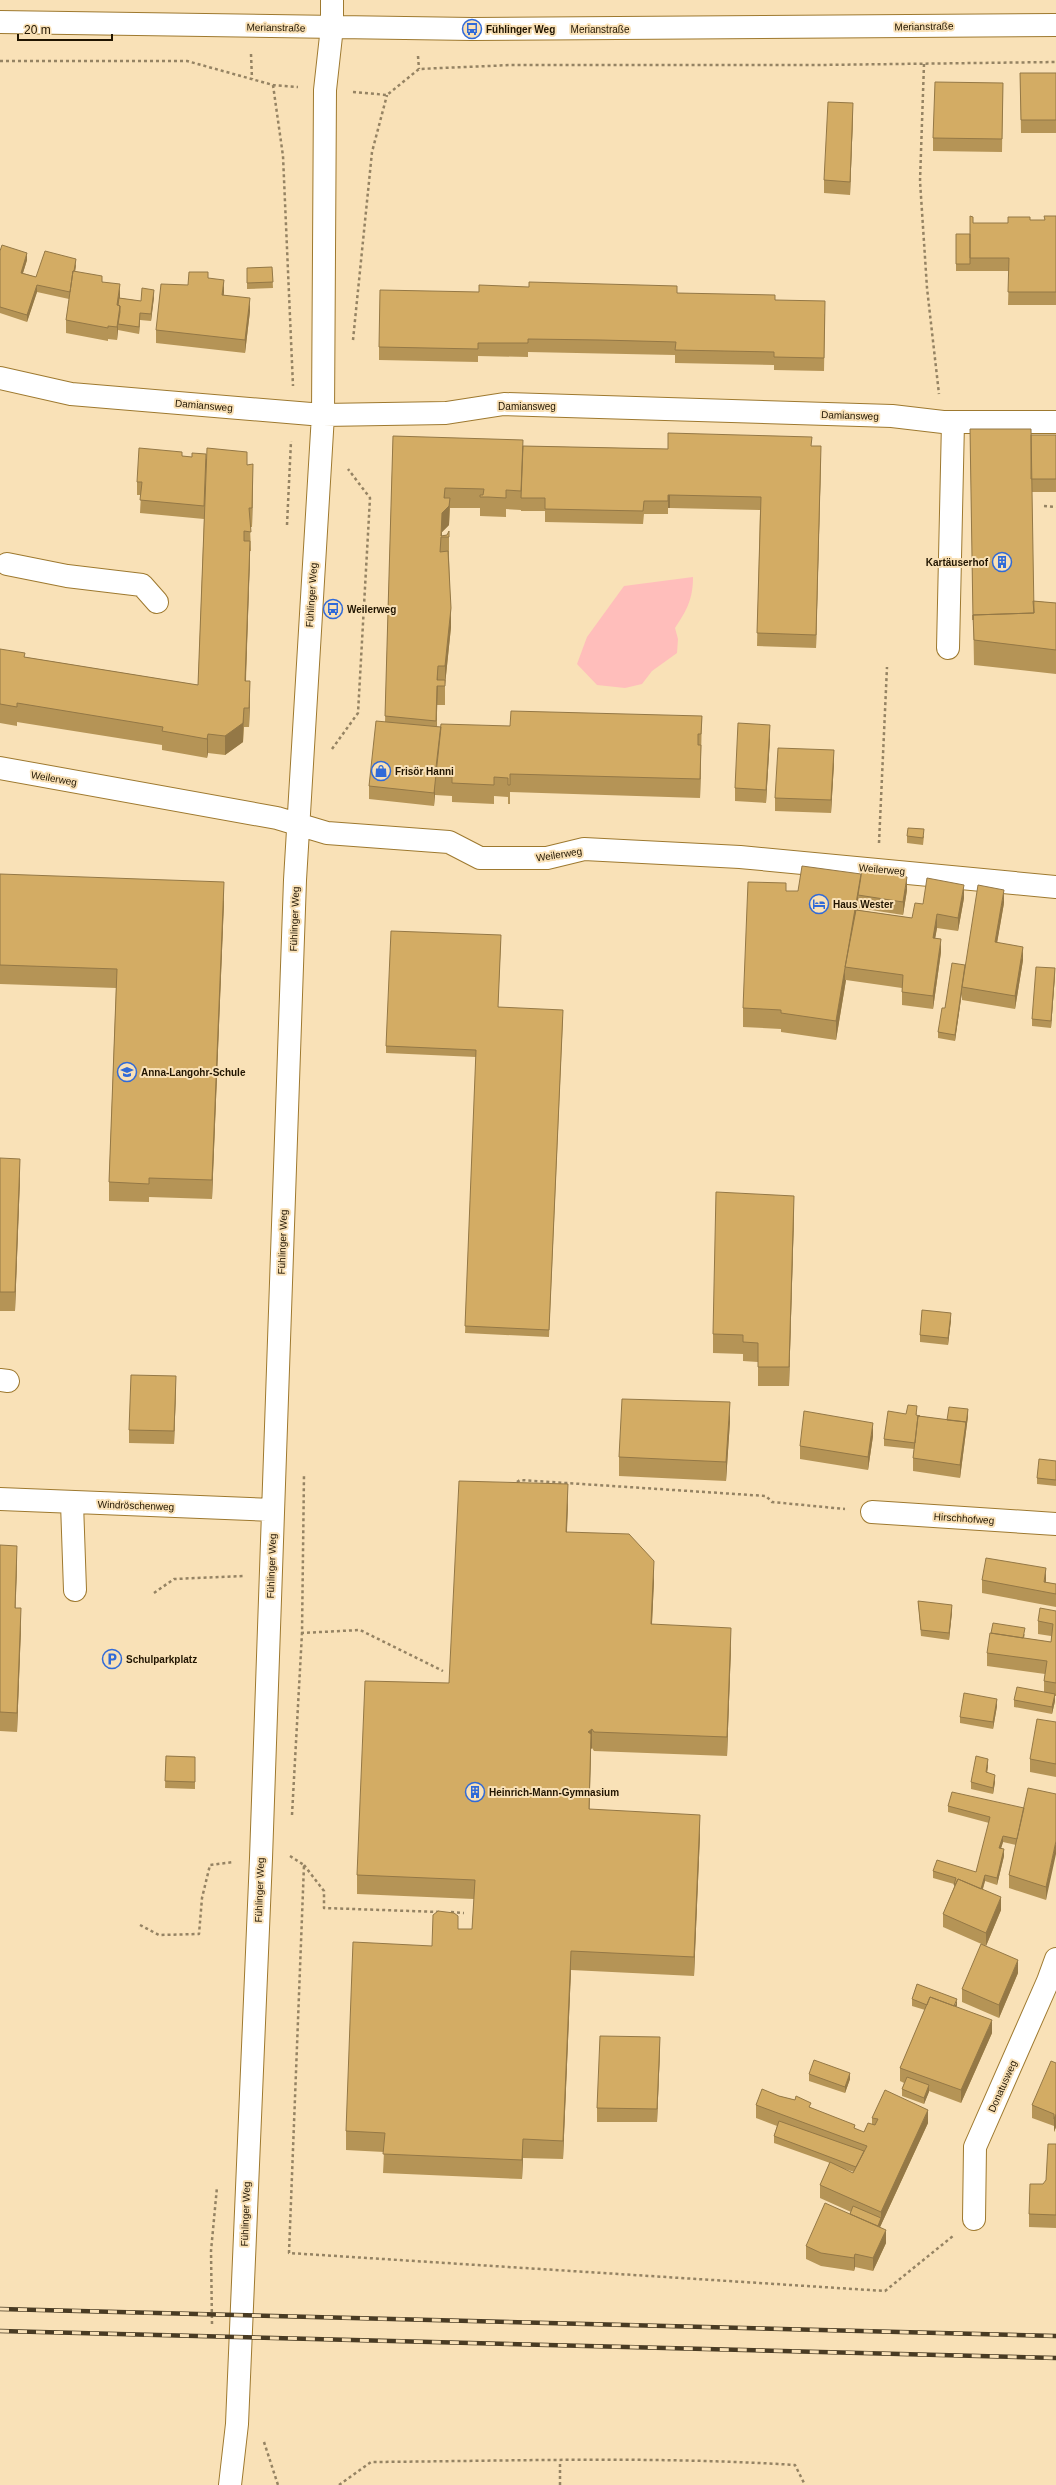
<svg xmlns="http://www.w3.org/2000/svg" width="1056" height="2485" viewBox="0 0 1056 2485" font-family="Helvetica,sans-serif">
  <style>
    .green { fill: #ffbebb }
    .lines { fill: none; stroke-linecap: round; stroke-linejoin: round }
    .minor-casing { stroke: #9e792f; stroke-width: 24 }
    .path { stroke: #958363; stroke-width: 2.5; stroke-dasharray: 3 3; stroke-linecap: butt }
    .minor { stroke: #fff; stroke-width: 22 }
    .rail-casing { stroke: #493b23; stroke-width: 4.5 }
    .rail { stroke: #f9e1b7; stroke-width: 3; stroke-dasharray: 9; stroke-linecap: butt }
    .wall { fill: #b59456; fill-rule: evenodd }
    .shaded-wall { fill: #947846 }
    .building { fill: #d3ac64; stroke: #947846 }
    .labels { text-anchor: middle; stroke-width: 4; stroke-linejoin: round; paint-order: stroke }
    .street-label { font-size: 10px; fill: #211501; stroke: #f9e1b7 }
    .poi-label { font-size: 10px; font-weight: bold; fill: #211501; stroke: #f9e1b7; text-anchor: start }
  </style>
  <rect width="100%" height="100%" fill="#f9e1b7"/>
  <path class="green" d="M693,577c0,22 -6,33 -18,51l3,11 -1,14 -25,18 -10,13 -17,4 -28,-3 -20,-21 10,-27 37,-51z"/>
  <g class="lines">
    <defs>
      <path id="minor" d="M0,22l472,7 584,-4
        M0,378l71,16 252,21 123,-2 58,-9 388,12 51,6h113
        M7,564l60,12 75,9 15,17
        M948,648l5,-226
        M0,768l277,50 50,15 122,9 31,16h67l37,-9 156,8 316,30
        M0,1380l8,1
        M0,1499l273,11
        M72,1503l3,87
        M872,1512l184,12
        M974,2219l1,-72 73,-166 8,-22
        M230,2485l7,-61 24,-566 34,-978 28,-465 2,-325 7,-63v-27"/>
    </defs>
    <use href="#minor" class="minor-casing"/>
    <path class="path" d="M251,54l1,25
      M418,56l1,13
      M0,61h187l86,24 25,2
      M924,64l-4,117 7,107 12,106
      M273,85l10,71 10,230
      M353,92l34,3 32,-26 92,-4h307l238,-3
      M353,340l19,-188 15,-57
      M1044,506l12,1
      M287,525l4,-84
      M332,749l26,-36 12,-215 -22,-29
      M879,843l8,-176
      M517,1482l3,-2 246,16 6,6 73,7
      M154,1593l20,-14 69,-3
      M301,1633l59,-3 83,41
      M292,1815l10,-182 2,-159
      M290,1856l14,9 -15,388 596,38 68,-55
      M304,1865l20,26v17l116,4
      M451,1912l13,1
      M140,1925l19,10 40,-1 3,-36 8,-33 24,-3
      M212,2324l-1,-73 6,-64
      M264,2442l14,43
      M339,2485l32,-23c141,-1 283,-6 424,3l10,20
      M560,2485v-24"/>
    <use href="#minor" class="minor"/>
    <defs>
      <path id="rail" d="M0,2309l1056,27
        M0,2331l1056,27"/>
    </defs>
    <use href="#rail" class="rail-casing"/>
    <use href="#rail" class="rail"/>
  </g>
  <path class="wall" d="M1020,73h36v60h-35z
    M1003,83l-1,69 -69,-1v-13z
    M853,116l-3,79 -26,-2v-13z
    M1056,216v89h-48l1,-34h-53v-37h14l3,-11h35l22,-3h14z
    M0,251l27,9 -4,13 13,4 40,-12 -1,6 27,11 18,16 21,3 13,-4 -3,24 -11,-1 -1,14 -21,-4 -1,10 -9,-1v2l-42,-8v-13l3,-21 -32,-7 -10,30 -27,-9z
    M272,267l1,21 -26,1v-21z
    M208,278l16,17 26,16 -5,42 -89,-10v-13l32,-45z
    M479,292l198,1 98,7 50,14 -1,57 -50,-1v-5l-99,-2v-8l-147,-3v5l-50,-1v6l-99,-2v-13z
    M970,429l61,6h25v57h-24l1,109 23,2v71l-82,-9z
    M393,436l130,10 145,3 144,-3 9,13 -5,189 -59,-2 3,-136 -90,-2h-2v6h-24l-1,10 -98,-2v-11h-24v-1l-15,-1v8l-26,-1v-8h-30l-1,17 -7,7v4l5,-1 2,-4v25l2,71 -6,58v20h-8v22l73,-1 192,-10 -2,82 -190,-6v12h-2v-7l-14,-1v8l-42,-2v-6l-17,-1v-1l-1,12 -65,-7v-13l16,-64z
    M182,456l65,9 6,18 -1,44h-2l1,24h-1l-4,130 4,19 -1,27h-5l-1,15 -18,13 -17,-2 -1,5 -45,-8v-5l-145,-23v4l-17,-3v-74l25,8 173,28 6,-166 -64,-6 1,-18h-4v-13z
    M770,738l-4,65 -31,-2v-13z
    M834,763l-3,50 -56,-2v-13z
    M907,836h17l-1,9 -16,-2z
    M0,874l224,27 -12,298 -63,-2v5l-40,-1v-19l7,-194 -116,-4z
    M861,880l46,10 -4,25 -45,-7v-1v3l54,8 11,-14 41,-6 -6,33 -21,-3 -2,10 6,14 -8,57 -31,-4v-17l-56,-8 -10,60 -55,-8v-3l-38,-2v-19l43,-117h12z
    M1004,903l-7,39 26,18 -8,49 -53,-9v-8l-7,49 -17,-3v-6l7,-24 20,-40z
    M501,941l-3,66 65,10 -14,320 -84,-4 11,-276 -90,-4v-7z
    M1055,975l-4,53 -19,-2v-7z
    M0,1158l20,20 -5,133h-15z
    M794,1215l-5,171h-31v-24l-15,-1v-7l-30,-1v-19z
    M951,1320l-3,25 -28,-3v-7z
    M176,1389l-2,55 -45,-1v-13z
    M917,1413l-1,2 4,1 27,4 21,-4 -8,62 -47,-7v-13l1,-9 -30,-3v-7l22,-25z
    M730,1421l-4,60 -107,-5v-19z
    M873,1436l-5,34 -68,-11v-13z
    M1056,1461v25l-19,-2v-6z
    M568,1503l-1,29 87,48 -2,44 79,23 -4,109 -133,-5 -2,-3 -1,1 -2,60 111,25 -6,142 -123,-6 -8,189 -40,-1 -1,21 -139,-6 1,-21 -38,-2v-19l86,-185 26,-17h14l2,-30 -117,-5v-19l92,-192z
    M0,1545l17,20 -2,43 6,19 -4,105 -17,-1z
    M982,1580l63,2 11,2v23l-74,-14z
    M918,1601l34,11 -3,28 -28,-4z
    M1056,1611v85h-1v5l-3,13 -38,-7v-7l30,-8v-11l1,-7 -58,-8v-13l38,-19 -1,4 27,4v-6l-13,-2v-13z
    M997,1706l-4,23 -33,-6v-6z
    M1056,1722v55l-26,-5v-13z
    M166,1756l29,1v32l-30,-1z
    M988,1766l-1,7 8,9 -2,12 -22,-5v-7z
    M1056,1794l-10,106 -37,-12v-13l7,-30 -13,-3 -2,6 3,8 -7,29 -12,-4 -2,8 18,21 -15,36 -43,-19v-13l11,-27v-3l-21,-6v-7l43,1 13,-49 -41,-11v-6l76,2z
    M1018,1973l-19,45 -37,-16v-13z
    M912,1999l45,6 -1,2 36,26 -31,70 -32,-12 -5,13 -22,-8v-7l2,-6 -4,-2v-13l25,-58 -13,-4z
    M660,2050l-3,72h-60v-14z
    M1056,2063v64l-2,5v-6l-22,-8v-13z
    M809,2074l41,5 -5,14 -36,-12z
    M779,2096l16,4 60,29 9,3 8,-8v-6l56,5 -48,104 6,16 -13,28 -18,-4 -1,4 -33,-5 -15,-7v-13l44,-32 1,-2 -31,-14v-13l10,-22 -56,-20v-7l3,-10 -21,-8v-13zM842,2168l12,4 -1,1z
    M1056,2144v84l-27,-1v-13l17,-34z"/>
  <path class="shaded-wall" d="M853,103v13l-3,79v-13z
    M27,253v7l-6,19v-6z
    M76,259v6l-5,34z
    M224,280v13l-2,15v-13z
    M120,284v13l-2,15 -1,-7z
    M37,285v7l-10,30v-7z
    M154,290v7l-3,24v-7z
    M250,298v13l-5,42v-13z
    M120,306v13l-2,5v6l-1,10v-13z
    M140,313v7l-1,14v-7z
    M821,446v13l-5,189v-13z
    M253,464v19l-1,44v-19z
    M445,488l-1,22 6,-12 -1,27 -7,7v5h-1l1,-24z
    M668,495h2v13h-2v6z
    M250,541v19l-5,140v-19z
    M451,608v19l-6,58v-19z
    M438,666v19l-2,55 1,-60z
    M250,681v19l-1,27v-19z
    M244,708l-1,34 -18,13v-19z
    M770,725v13l-4,65v-13z
    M208,734v19l-1,5v-19z
    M701,745v19l-1,34v-19z
    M834,750v13l-3,50v-13z
    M435,781v13l-1,12v-13z
    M861,874v19l-3,2v12l-10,60h-3v13h1l-10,60v-19z
    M907,877v13l-4,25v-13z
    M224,882v19l-12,298v-19z
    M964,885v13l-6,33v-13z
    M1004,890v13l-9,52v-13z
    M937,914v14l-4,23v-13z
    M941,939v13l-8,57v-13z
    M1023,947v13l-8,49v-13z
    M1055,968v7l-4,53v-7z
    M962,987v5l-7,49v-6z
    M20,1159v19l-5,133v-19z
    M794,1196v19l-5,171v-19z
    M951,1313v7l-3,25v-7z
    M176,1376v13l-2,55v-13z
    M730,1402v19l-4,60v-19z
    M968,1409v7l-8,62v-13l6,-43z
    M873,1423v13l-5,34v-13z
    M568,1484v19l-2,48v-19z
    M17,1546v19l-2,61v-18z
    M654,1561v19l-3,63v-19z
    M1046,1568v13l-2,11v-10z
    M952,1605v7l-3,28v-7z
    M21,1608v19l-4,105v-19z
    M731,1628v19l-4,109v-19z
    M1055,1694v7l-3,13v-7z
    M997,1699v7l-4,23v-7z
    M592,1729v19l-1,1 -2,79 -1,-96z
    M988,1759v7l-2,13v-7z
    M995,1775v7l-2,12v-6z
    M700,1815v19l-6,142v-19z
    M1003,1836v6l-4,13v-7z
    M1056,1841v13l-10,46v-13z
    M1004,1849v7l-7,29v-7z
    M985,1875v6l-6,20v-6z
    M1001,1897v13l-15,36v-13z
    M571,1951v19l-8,189v-18z
    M1018,1960v13l-19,45v-13z
    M957,1999v6l-4,13v-6z
    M992,2020v13l-31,70v-13z
    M660,2037v13l-3,72v-13z
    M850,2073v6l-5,14v-6z
    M929,2085v7l-5,12v-6z
    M928,2110v13l-47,102 -6,13v-6l6,-14v-6z
    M1056,2114v13l-2,5v-13z
    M523,2139v19l-1,21v-19z
    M886,2230v13l-13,28v-13z
    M855,2254v13l-1,4v-13z"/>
  <path class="building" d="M1020,73h36v47h-35z
    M935,82l68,1 -1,56 -69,-1z
    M828,102l25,1 -3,79 -26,-2z
    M970,216l3,1v6h35v-6h22v3h15l-1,-4h12v76h-48l1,-34h-39z
    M956,234h14v30h-14z
    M2,245l25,8 -6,20 15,4 9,-26 31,8 -2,12h-1l-3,21 -33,-7 -10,30 -27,-8v-56z
    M272,267l1,15 -26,1v-15z
    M73,271l29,5v6l18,2 -3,21 3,1 -3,21 -9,-1v2l-42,-8z
    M189,272h19v6l16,2 -2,15 28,3 -5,42 -89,-10 5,-46 27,1z
    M529,282l148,4v7l98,2v5l50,1 -1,57 -50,-1v-5l-99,-2 1,-8 -75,-2 -73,-1v4h-50v6l-99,-2 1,-57 99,2v-7l50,2z
    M142,288l12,2 -3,24 -11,-1 -1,14 -21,-3 2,-12v-6l-2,-1 1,-7 22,3z
    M970,429h61l3,184 -61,2v5z
    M668,433l144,4 -1,9h10l-5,189 -59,-2 4,-136 -91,-2h-2v6h-24l-1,10 -98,-2v-11h-24l2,-52 145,3z
    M1031,435h25v44h-25z
    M393,436l130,4 -2,51 -15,-1v8l-18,-1h-8v-2h3l1,-6 -39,-1 -1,10h6l-1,8 -7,7 -1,23 6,-1 2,-4v6h-8l-1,15 8,-1 3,57 -6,58h-7l-1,14h8v6h-8l-1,35 -51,-5z
    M139,448l43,4v4l10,1v-4l14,1 -2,52 -64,-6 2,-18h-5z
    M207,448l40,4v13l6,-1 -1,44h-3l2,24 -7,-1v10h6l-5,140h5l-1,27h-5l-1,15 -18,13 -17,-2 -1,5 -45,-8 1,-4 -146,-24v4l-17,-3v-55l25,4 -1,4 174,28z
    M1033,601l23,2v47l-82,-10 -1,-25 61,-2z
    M511,711l191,5 -1,18h-3v11h3l-1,34 -190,-5v11h-2v-7l-14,-1v8l-42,-2v-6l-17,-1 6,-52 69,2z
    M376,721l65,6 -7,66 -65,-7z
    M738,723l32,2 -4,65 -31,-2z
    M778,748l56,2 -3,50 -56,-2z
    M908,828l16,1 -1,9 -16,-2z
    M802,866l59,8 -25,147 -55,-8v-3l-38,-2 5,-126 38,1v8h12z
    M862,870l45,7 -4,25 -45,-7z
    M0,874l224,8 -12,298 -63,-2v6l-40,-2 8,-213 -117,-4z
    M927,878l37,7 -6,33 -21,-4 -4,24 8,1 -8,57 -31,-4 1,-17 -58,-8 11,-57 56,8 3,-15 8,1z
    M978,885l26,5 -9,52 28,5 -8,49 -53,-9z
    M391,931l110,4 -3,72 65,3 -14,320 -84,-4 11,-276 -90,-4z
    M952,963l13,2 -10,70 -17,-3 4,-24h3z
    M1036,967l19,1 -4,53 -19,-2z
    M0,1158l20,1 -5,133h-15z
    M716,1192l78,4 -5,171h-31v-24l-15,-1v-7l-30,-1z
    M922,1310l29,3 -3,25 -28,-3z
    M131,1375l45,1 -2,55 -45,-1z
    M622,1399l108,3 -4,60 -107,-5z
    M908,1405l9,1 -1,9 4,1h-2l-3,27 -31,-4 4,-28 18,3z
    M949,1407l19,2 -2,16v-3l-19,-2z
    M804,1411l69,12 -5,34 -68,-11z
    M918,1416l48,6 -6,43 -47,-7z
    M1039,1459l17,2v19l-19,-2z
    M459,1481l109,3 -2,48 63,2 25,27 -3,63 80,4 -4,109 -133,-5 -2,-3 -4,3 3,2 -2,75 111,6 -6,142 -123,-6 -8,190 -40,-2 -1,21 -139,-6 2,-21 -39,-2 7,-189 79,4 1,-31 5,-4 16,2 4,3v13h14l3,-49 -118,-5 8,-194 84,2z
    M0,1545l17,1 -2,62h6l-4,105 -17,-1z
    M986,1558l60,10 -2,14 12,2v10l-74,-14z
    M918,1601l34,4 -3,28 -28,-3z
    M1040,1608l16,3v72l-12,-2 3,-20 -60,-8 3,-20 61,9 2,-18 -15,-3z
    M993,1623l32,5 -2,10 -32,-5z
    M1017,1687l38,7 -3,13 -38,-7z
    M964,1693l33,6 -4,23 -33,-5z
    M1037,1719l19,3v42l-26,-5z
    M166,1756l29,1v25l-30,-1z
    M976,1756l12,3 -2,13 9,3 -2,13 -22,-6z
    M1028,1788l28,6v47l-10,46 -37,-12z
    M952,1792l72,16 -7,31 -14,-3 -4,12 5,1 -7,29 -12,-3 -4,14 -23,-10 -3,6h-1l2,-7 -23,-7 4,-11 39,12 14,-55 -42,-11z
    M958,1879l43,18 -15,36 -43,-19z
    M981,1944l37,16 -19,45 -37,-16z
    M917,1984l40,15 -3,7 -24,-9 -3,8 -15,-6z
    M930,1997l62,23 -31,70 -61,-22z
    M600,2036l60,1 -3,72 -60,-1z
    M814,2060l36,13 -5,14 -36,-13z
    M1051,2061l5,2v51l-2,5v-5l-22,-9z
    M907,2077l22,8 -5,13 -22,-9z
    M762,2089l17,7 16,4 1,-4 15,7 -2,4 46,18 -1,3 10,4 4,-9 7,2 3,-6 -6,-1 13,-28 43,20 -47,102 -61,-27 10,-23 23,11 14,-27 -111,-41z
    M779,2121l85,30 -8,16 -82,-31z
    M1048,2144h8v71l-27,-1 1,-30h13l3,-4z
    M825,2203l61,27 -13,28 -18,-4 -1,4 -33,-5 -15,-7z
    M853,2206l28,12 -3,8 -28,-12z"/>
  <defs>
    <symbol id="bus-ring" viewBox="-11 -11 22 22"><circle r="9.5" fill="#f9e1b7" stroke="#306ad8" stroke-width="1.5"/><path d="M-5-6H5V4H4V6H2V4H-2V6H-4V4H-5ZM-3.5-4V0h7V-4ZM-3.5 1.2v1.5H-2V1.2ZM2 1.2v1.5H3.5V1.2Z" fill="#306ad8"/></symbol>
    <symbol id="building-ring" viewBox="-11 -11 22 22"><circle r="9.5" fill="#f9e1b7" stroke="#306ad8" stroke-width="1.5"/><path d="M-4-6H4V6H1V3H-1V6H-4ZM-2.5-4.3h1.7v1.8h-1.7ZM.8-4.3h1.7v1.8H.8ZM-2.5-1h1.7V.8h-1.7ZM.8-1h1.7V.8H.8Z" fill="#306ad8"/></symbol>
    <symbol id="shop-ring" viewBox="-11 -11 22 22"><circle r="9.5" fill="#f9e1b7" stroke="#306ad8" stroke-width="1.5"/><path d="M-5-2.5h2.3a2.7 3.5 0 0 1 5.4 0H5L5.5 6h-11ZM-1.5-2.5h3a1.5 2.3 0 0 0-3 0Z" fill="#306ad8"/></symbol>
    <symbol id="hotel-ring" viewBox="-11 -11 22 22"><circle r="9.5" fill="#f9e1b7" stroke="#306ad8" stroke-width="1.5"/><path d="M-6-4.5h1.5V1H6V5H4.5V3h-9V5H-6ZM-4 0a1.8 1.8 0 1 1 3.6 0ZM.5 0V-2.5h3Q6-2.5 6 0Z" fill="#306ad8"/></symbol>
    <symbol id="school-ring" viewBox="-11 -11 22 22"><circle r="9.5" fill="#f9e1b7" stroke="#306ad8" stroke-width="1.5"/><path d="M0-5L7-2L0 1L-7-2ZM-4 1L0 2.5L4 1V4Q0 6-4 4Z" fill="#306ad8"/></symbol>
    <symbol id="parking-ring" viewBox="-11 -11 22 22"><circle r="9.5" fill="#f9e1b7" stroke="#306ad8" stroke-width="1.5"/><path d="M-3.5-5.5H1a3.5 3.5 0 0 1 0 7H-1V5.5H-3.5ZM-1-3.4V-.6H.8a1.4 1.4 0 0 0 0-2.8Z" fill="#306ad8"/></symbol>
  </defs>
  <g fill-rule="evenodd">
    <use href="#bus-ring" x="461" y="18" width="22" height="22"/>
    <use href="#building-ring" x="991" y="551" width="22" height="22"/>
    <use href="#bus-ring" x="322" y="598" width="22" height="22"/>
    <use href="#shop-ring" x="370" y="760" width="22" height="22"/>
    <use href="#hotel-ring" x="808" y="893" width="22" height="22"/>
    <use href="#school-ring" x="116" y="1061" width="22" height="22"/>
    <use href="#parking-ring" x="101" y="1648" width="22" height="22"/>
    <use href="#building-ring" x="464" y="1781" width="22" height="22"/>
  </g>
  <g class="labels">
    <g class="street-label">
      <text transform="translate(924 26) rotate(-1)" y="4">Merianstraße</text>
      <text transform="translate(276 27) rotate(1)" y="4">Merianstraße</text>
      <text x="600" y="33">Merianstraße</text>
      <text transform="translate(204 405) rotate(5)" y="4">Damiansweg</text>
      <text x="527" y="410">Damiansweg</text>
      <text transform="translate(850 415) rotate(2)" y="4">Damiansweg</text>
      <text transform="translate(311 595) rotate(-86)" y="4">Fühlinger Weg</text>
      <text transform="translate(54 778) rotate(10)" y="4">Weilerweg</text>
      <text transform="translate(559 854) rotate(-9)" y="4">Weilerweg</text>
      <text transform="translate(882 869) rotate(5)" y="4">Weilerweg</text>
      <text transform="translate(294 919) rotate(-88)" y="4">Fühlinger Weg</text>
      <text transform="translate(282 1242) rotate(-88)" y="4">Fühlinger Weg</text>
      <text transform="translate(136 1505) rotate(2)" y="4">Windröschenweg</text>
      <text transform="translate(964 1518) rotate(4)" y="4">Hirschhofweg</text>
      <text transform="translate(271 1566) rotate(-88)" y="4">Fühlinger Weg</text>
      <text transform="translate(259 1890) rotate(-88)" y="4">Fühlinger Weg</text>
      <text transform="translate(1002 2086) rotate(-66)" y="4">Donatusweg</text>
      <text transform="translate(245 2214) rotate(-88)" y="4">Fühlinger Weg</text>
    </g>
    <g class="poi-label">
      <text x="486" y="33">Fühlinger Weg</text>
      <text x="988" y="566" text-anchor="end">Kartäuserhof</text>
      <text x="347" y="613">Weilerweg</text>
      <text x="395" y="775">Frisör Hanni</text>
      <text x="833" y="908">Haus Wester</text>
      <text x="141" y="1076">Anna-Langohr-Schule</text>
      <text x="126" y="1663">Schulparkplatz</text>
      <text x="489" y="1796">Heinrich-Mann-Gymnasium</text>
    </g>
  </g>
  <path d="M18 34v6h94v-6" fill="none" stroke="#211501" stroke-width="2"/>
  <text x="24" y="34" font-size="12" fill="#211501" stroke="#f9e1b7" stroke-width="3" paint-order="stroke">20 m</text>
</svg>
